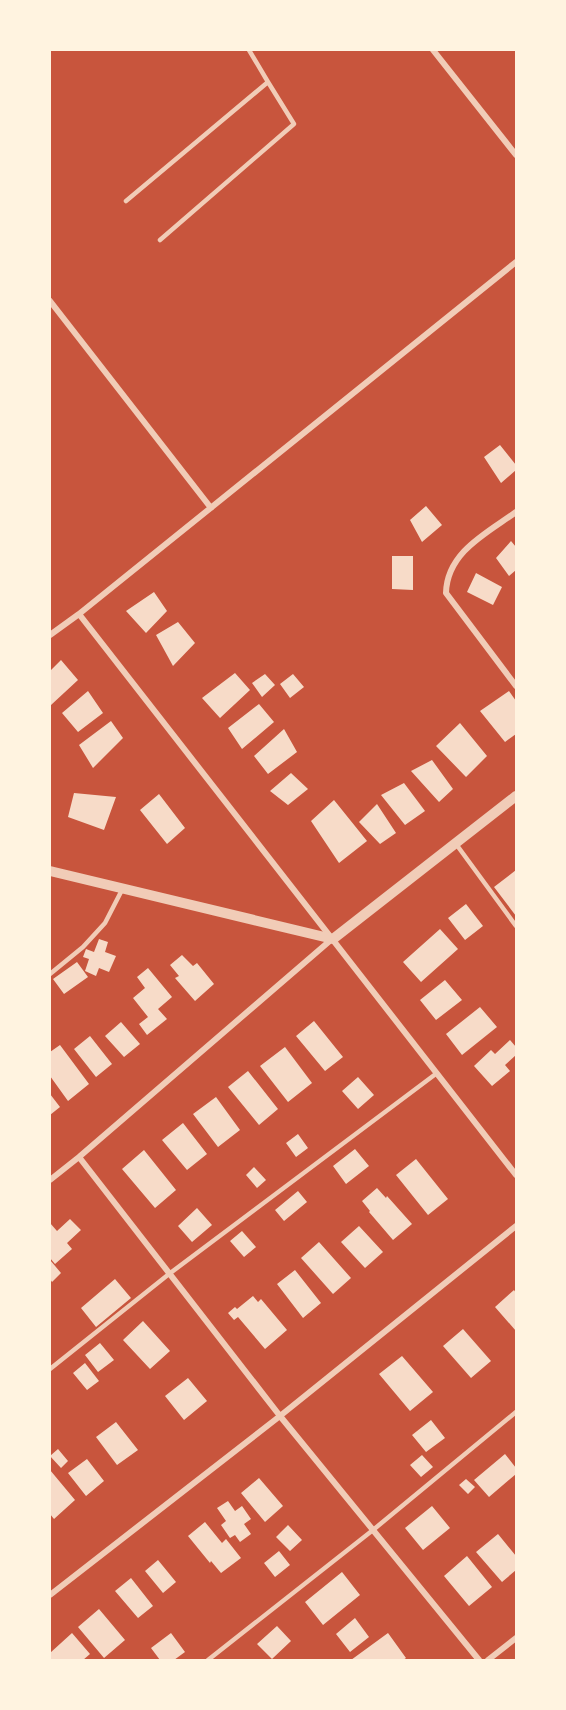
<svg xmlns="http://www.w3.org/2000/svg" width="566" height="1710" viewBox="0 0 566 1710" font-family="Quicksand,sans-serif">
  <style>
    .building { fill: #f7dbc8 }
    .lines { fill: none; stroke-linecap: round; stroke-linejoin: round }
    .service { stroke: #f1ccb7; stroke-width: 4.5 }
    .minor { stroke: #f1ccb7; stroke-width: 6 }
    .tertiary { stroke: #f1ccb7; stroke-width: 10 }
  </style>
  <rect width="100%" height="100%" fill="#c8553d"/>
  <path class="building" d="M500,445l16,20v5l-15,13 -17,-26z
    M426,506l16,19 -20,17 -12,-22z
    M511,541l5,6v23l-7,6 -13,-18z
    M392,556h21v34l-21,-1z
    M476,573l26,14 -9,18 -26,-13z
    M154,592l13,19 -21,22 -20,-22z
    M178,622l17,21 -22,23 -17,-31z
    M61,660l17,20 -27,25 -1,-2v-32z
    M235,673l15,17 -30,28 -18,-20z
    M265,674l10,11 -13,12 -10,-14z
    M293,674l11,13 -14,11 -10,-14z
    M88,691l15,22 -25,19 -16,-19z
    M509,691l7,10v33l-11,8 -25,-31z
    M259,704l15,18 -32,27 -14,-21z
    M111,721l12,17 -30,30 -14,-23z
    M460,723l27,33 -21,21 -30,-31z
    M284,729l13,23 -29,22 -14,-18z
    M432,760l21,29 -14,13 -28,-31z
    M291,773l17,16 -20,16 -18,-14z
    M404,783l21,28 -20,14 -24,-30z
    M74,793l42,4 -12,33 -36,-13z
    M159,794l26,34 -18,16 -27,-34z
    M334,800l33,41 -28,22 -28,-42z
    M377,804l19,29 -16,11 -21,-22z
    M516,870v46l-22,-29z
    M466,904l17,22 -18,14 -17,-22z
    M440,929l18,20 -37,33 -18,-20z
    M99,939l9,3 -3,10 11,4 -7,16 -10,-4 -3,8 -11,-5 4,-12 -6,-2 3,-8 8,3z
    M182,955l11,11 4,-3 17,21 -19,17 -20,-23 4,-2 -9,-11z
    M77,962l11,15 -24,17 -11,-15z
    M148,968l24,29 -14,12 9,10 -20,16 -8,-11 9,-7 -15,-19 12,-10 -8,-11z
    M445,980l17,20 -26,20 -16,-20z
    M480,1007l17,20 -35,28 -16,-21z
    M314,1021l29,36 -18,14 -29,-35z
    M121,1022l19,22 -16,13 -19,-21z
    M90,1036l22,28 -16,13 -22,-28z
    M510,1040l6,7v8l-11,10 5,6 -18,15 -18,-20 17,-16 4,4z
    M60,1045l29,39 -21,17 -18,-25v-24z
    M285,1047l27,36 -24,19 -28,-36z
    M248,1071l30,38 -19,16 -31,-38z
    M358,1077l16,18 -16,14 -16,-18z
    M50,1094l10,13 -10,8z
    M216,1097l24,33 -22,17 -25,-33z
    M183,1123l24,31 -20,16 -25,-30z
    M298,1134l10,14 -12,9 -10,-14z
    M355,1149l14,17 -23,18 -13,-18z
    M144,1150l32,40 -21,18 -33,-39z
    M416,1159l32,40 -20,16 -32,-40z
    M254,1167l12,13 -9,8 -11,-13z
    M377,1188l9,10 1,-2 25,28 -19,16 -24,-28 1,-1 -8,-10z
    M298,1191l9,11 -23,19 -9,-11z
    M197,1208l15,17 -20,17 -14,-16z
    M70,1219l11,11 -14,13 5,6 -17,15 -5,-6v-35l7,8z
    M359,1226l24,26 -18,16 -24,-26z
    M242,1231l14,16 -12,10 -14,-16z
    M319,1242l32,36 -18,16 -32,-36z
    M50,1260l11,13 -9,9 -2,-3z
    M295,1270l26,33 -18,15 -26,-34z
    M115,1279l16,19 -35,29 -15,-19z
    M514,1290l2,3v38l-21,-24z
    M253,1296l5,6 3,-3 26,31 -22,19 -27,-32 -4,3 -6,-7 7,-6 2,2z
    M143,1321l27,30 -20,18 -27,-29z
    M463,1329l28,32 -20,17 -28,-32z
    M100,1343l14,17 -16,12 -13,-17z
    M402,1356l31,36 -23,19 -31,-37z
    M85,1363l14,18 -12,9 -14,-17z
    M188,1378l19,23 -23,19 -19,-24z
    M431,1420l14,18 -19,14 -14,-17z
    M116,1422l22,28 -21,15 -21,-28z
    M58,1449l10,12 -7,7 -11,-12z
    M505,1454l11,14v6l-27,23 -15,-17z
    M422,1455l11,12 -12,10 -11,-12z
    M87,1459l17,22 -18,15 -18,-23z
    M50,1470l25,30 -21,19 -4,-5z
    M259,1478l24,28 -18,16 -24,-29z
    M466,1479l9,8 -7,7 -9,-9z
    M228,1501l7,10 7,-5 9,13 -7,5 7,10 -11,8 -5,-7 -5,3 -9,-13 5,-4 -9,-13z
    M432,1506l18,22 -27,22 -18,-22z
    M205,1522l17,21 4,-4 15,19 -20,15 -10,-12 -1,2 -22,-27z
    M288,1525l14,15 -12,11 -14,-14z
    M498,1534l18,22v14l-14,12 -26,-30z
    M279,1551l11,14 -15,12 -11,-14z
    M467,1556l25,31 -23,19 -25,-30z
    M158,1560l18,22 -13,11 -18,-22z
    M342,1572l18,23 -37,30 -18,-23z
    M131,1578l22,28 -15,12 -23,-27z
    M99,1609l26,31 -21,18 -26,-31z
    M355,1618l14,19 -19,15 -14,-18z
    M277,1626l14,15 -19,18 -15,-15z
    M72,1633l18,21 -7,6h-33v-7z
    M171,1633l14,19 -11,8h-14l-9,-12z
    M388,1633l18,25 -3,2h-52z"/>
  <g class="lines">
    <path class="service" d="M126,201l142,-119 -19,-32
      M160,240l134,-116 -26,-42
      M456,844l60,82
      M50,974l33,-27 22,-24 18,-35
      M50,1369l119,-95 268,-201
      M208,1660l165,-130 143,-118"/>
    <path class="minor" d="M433,50l83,105
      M50,301l161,207
      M516,512c-29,21 -69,40 -70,81l70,93
      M79,614l437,561
      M50,635l29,-21 437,-352
      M79,1157l201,259 199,244
      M50,1180l29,-23 253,-218
      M50,1595l230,-179 236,-190
      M488,1660l28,-22"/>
    <path class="tertiary" d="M50,871l283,68 183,-143"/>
  </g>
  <rect width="566" height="1710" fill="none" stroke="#fff3e0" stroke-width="102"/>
</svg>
